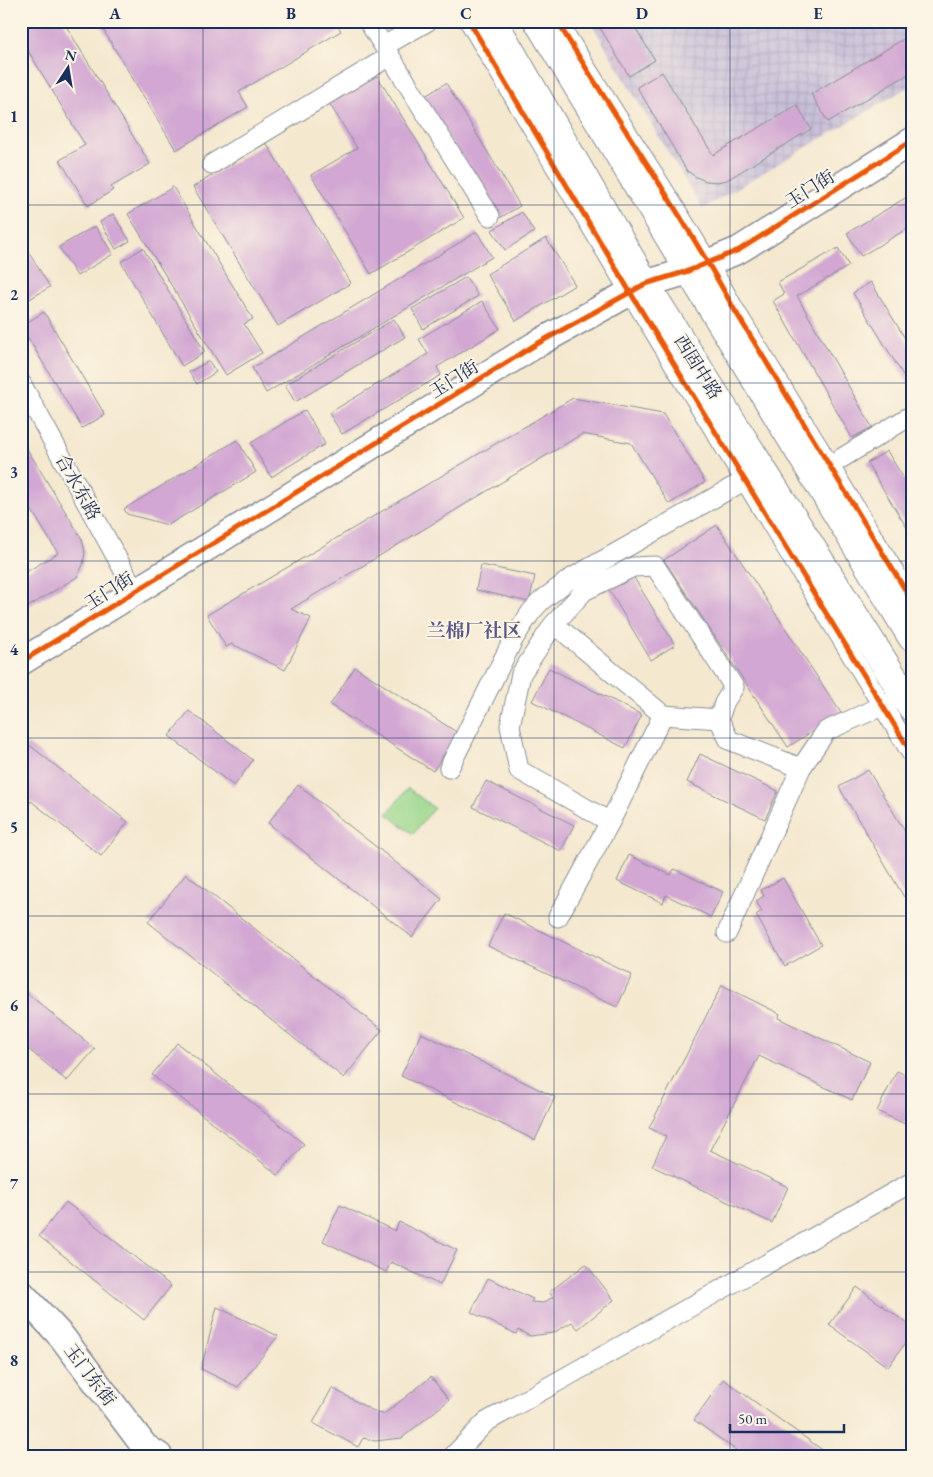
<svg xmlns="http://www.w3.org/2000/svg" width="933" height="1477" viewBox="0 0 933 1477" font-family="'EB Garamond','Noto Serif SC',serif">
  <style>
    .industrial { fill: url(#industrial-grid) }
    .green { fill: #99d78c; stroke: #5a8375 }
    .building { fill: #d2a7d3 }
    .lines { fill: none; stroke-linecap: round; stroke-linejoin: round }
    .street-casing { stroke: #888c96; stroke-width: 21 }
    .secondary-casing { stroke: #888c96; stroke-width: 29 }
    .primary-casing { stroke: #888c96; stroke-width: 30 }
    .street { stroke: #fff; stroke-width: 19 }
    .secondary { stroke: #fff; stroke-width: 26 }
    .primary { stroke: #fff; stroke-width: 28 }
    .cycleway-casing { stroke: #fcf5e5; stroke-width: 8 }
    .cycleway { stroke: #e8590c; stroke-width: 5 }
    .grid { fill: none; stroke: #1b2f5e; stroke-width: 1; stroke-opacity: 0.55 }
    .labels { text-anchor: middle; stroke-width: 4; stroke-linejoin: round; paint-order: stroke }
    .street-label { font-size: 18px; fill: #1b2f5e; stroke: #fcf5e5 }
    .neighbourhood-label { font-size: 19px; font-weight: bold; fill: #5b5987; stroke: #fcf5e5 }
    .neatline { fill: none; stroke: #1b2f5e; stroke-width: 2 }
    .grid-label { font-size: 16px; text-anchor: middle; font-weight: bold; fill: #1b2f5e }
  </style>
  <defs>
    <pattern id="industrial-grid" width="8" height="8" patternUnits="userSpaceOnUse" patternTransform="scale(1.25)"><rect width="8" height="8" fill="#c8bfd8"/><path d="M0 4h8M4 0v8" fill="none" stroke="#aba4bc"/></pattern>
  </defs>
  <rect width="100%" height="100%" fill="#fcf5e5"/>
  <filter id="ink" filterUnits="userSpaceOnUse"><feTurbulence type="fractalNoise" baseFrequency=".02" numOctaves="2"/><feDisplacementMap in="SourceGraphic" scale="10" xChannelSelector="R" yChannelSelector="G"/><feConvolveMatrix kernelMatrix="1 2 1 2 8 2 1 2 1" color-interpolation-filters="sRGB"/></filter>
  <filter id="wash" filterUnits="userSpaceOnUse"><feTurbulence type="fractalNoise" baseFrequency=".0096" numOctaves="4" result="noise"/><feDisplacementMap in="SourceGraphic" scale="20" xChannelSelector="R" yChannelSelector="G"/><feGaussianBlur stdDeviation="1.12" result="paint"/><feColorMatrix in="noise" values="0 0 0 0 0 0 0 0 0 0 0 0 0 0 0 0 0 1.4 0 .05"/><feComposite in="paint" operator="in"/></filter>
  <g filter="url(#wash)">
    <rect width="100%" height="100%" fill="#f4e8cf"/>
    <path class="industrial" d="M590,21h322v64l-210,124z"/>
    <path class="green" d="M408,788l26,20 -21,26 -26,-20z"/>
    <g id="blocks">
      <path class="building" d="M39,21h24l87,143 -39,23 2,3 -25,16 -28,-46 25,-15 -64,-106v-7z
        M98,21h237l6,10 -102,61 9,15 -72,43z
        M596,21h35l24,39 -26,16z
        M912,34v38l-84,50 -17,-28z
        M662,72l51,83 84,-50 14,24 -84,51 -10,2 -11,-1 -10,-4 -9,-6 -50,-84z
        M376,74l88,144 -93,56 -60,-99 46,-27 -28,-45z
        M446,83l74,123 -22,13 -74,-122z
        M266,143l85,140 -73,43 -85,-139z
        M173,187l80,132 -9,5 18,29 -36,22 -98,-161z
        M912,194v32l-51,30 -14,-23z
        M522,212l12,20 -29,18 -13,-20z
        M113,214l17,27 -14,8 -16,-27z
        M95,226l18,28 -36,22 -18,-29z
        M477,232l15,25 -226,136 -14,-25z
        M546,238l29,47 -59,36 -29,-47z
        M21,240l29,47 -29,17z
        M143,248l62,104 -23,14 -61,-104z
        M838,248l11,18 -52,30 75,131 -20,11 -79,-137 11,-7 -6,-12z
        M466,277l12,19 -55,33 -11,-20z
        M871,282l41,68v40l-59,-97z
        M482,301l18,28 -63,38 4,8 -99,59 -13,-21 99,-59 -9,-15z
        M44,312l61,103 -23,13 -61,-102z
        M394,319l11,18 -110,65 -10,-17z
        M209,361l7,11 -19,12 -8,-12z
        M573,398l90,16 42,68 -36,22 -38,-61 -49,-9 -291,175 20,9 -26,52 -53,-26 -6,3 -19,-32z
        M305,410l20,34 -54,33 -20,-34z
        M21,439l61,100 3,13 -2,13 -6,12 -56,34v-36l37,-22 -37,-60z
        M237,440l19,32 -88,53 -41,-11 -3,-5z
        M887,451l25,41v44l-45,-73z
        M717,525l124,188 -53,34 -124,-187z
        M481,565l54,11 -6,26 -53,-12z
        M633,576l42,69 -24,15 -42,-70z
        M355,667l103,66 -25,38 -103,-66z
        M549,668l93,47 -17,33 -93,-47z
        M189,711l64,49 -19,26 -65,-50z
        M28,744l100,78 -27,34 -70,-55 -10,13v-61z
        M700,754l78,37 -13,28 -78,-37z
        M868,770l44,73v50l-8,4 -65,-110z
        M486,781l88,44 -13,26 -88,-44z
        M298,785l144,114 -30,38 -144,-114z
        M629,855l42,20 3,-6 49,23 -12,25 -45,-22 -3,8 -46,-22z
        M186,874l196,156 -38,48 -196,-156z
        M783,878l38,67 -36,21 -29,-51 6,-4 -6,-10 8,-5 -3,-6z
        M504,913l128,62 -15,32 -129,-61z
        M722,985l58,29 -2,4 92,44 -18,38 -93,-44 -49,94 78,37 -16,36 -120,-57 14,-30 -17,-8z
        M21,988l74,61 -28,32 -46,-38z
        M421,1033l134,64 -20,43 -134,-64z
        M177,1043l127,101 -26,31 -126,-100z
        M897,1071l15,7v36l-2,-1 -5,11 -28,-13z
        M66,1202l105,84 -27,34 -105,-84z
        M340,1205l55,26 4,-9 58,28 -17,35 -49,-23 -5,10 -63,-31z
        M586,1264l28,36 -36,29 -6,-7 -19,11 -23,3 -12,-6 -2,4 -45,-22 17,-34 45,21 -2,3 12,1 10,-6 -4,-5z
        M857,1287l55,40v7l-24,33 -59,-42z
        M217,1307l61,29 -40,51 -37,-18z
        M431,1377l18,23 -47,38 -27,3 -12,-3 -5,9 -45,-24 19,-35 45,25 7,1z
        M723,1379l105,75 -1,2h-83l-50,-36z"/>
    </g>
  </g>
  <g filter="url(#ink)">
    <use href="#blocks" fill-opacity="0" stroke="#888c96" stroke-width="1"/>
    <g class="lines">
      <defs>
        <path id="street" d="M368,21l122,195
          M469,21l161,271 282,462
          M557,21c58,96 123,189 177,288l178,292
          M384,46l44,-25
          M212,164l178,-108
          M21,383l114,208
          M819,472l93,-57
          M553,625l12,8 98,82 56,4
          M449,768l65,-130 17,-26 10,-11 29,-22 186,-105
          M610,822l-91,-52 -9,-44 11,-52 32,-49 31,-34 49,-24 22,-1 79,121 -10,16 -5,16 10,21 72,28
          M558,917l52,-95 53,-107
          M727,933l74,-165 25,-37 67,-30
          M453,1456l33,-34 426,-240"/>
        <path id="secondary" d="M21,662l514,-317 110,-61 43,-13 51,-21 173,-109
          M21,1293l41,44 83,110 14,9"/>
        <path id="primary" d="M493,21l152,263 267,423
          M538,21l374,616"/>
      </defs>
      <use href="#street" class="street-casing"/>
      <use href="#secondary" class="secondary-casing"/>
      <use href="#primary" class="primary-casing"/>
      <use href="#street" class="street"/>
      <use href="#secondary" class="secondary"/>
      <use href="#primary" class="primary"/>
      <defs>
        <path id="cycleway" d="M469,21l161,271 282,462
          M557,21c58,96 123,189 177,288l178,292
          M21,662l514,-317 110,-61 43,-13 51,-21 173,-109"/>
      </defs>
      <use href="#cycleway" class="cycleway-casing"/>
      <use href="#cycleway" class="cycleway"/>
    </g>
  </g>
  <path class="grid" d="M203,21v1435M379,21v1435M554,21v1435M730,21v1435M21,205h891M21,383h891M21,561h891M21,738h891M21,916h891M21,1094h891M21,1272h891"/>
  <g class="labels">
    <g class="street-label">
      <text transform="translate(810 189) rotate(-32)" y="6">玉门街</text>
      <text transform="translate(698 367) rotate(58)" y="6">西固中路</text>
      <text transform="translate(454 379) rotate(-32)" y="6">玉门街</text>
      <text transform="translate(78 487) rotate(61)" y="6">合水东路</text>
      <text transform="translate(109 591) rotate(-32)" y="6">玉门街</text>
      <text transform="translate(90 1375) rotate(53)" y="6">玉门东街</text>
    </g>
    <g class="neighbourhood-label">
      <text x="474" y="637">兰棉厂社区</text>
    </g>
  </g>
  <rect width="933" height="1477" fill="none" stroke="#fcf5e5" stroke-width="55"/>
  <g transform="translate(68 68) rotate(12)" stroke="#fcf5e5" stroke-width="4" paint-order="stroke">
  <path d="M0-4L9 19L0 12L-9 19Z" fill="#1b2f5e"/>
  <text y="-8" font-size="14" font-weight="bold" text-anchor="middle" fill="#1b2f5e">N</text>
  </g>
  <path d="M730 1424v8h114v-8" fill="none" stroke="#1b2f5e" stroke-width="2.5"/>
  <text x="738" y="1424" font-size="15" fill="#1b2f5e" stroke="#fcf5e5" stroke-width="4" paint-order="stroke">50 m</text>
  <rect x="28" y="28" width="878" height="1422" class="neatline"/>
  <g class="grid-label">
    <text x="115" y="19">A</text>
    <text x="291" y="19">B</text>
    <text x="466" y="19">C</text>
    <text x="642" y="19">D</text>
    <text x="818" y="19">E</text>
    <text x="14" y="122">1</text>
    <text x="14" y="300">2</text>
    <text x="14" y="478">3</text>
    <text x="14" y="655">4</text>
    <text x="14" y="833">5</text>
    <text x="14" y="1011">6</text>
    <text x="14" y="1189">7</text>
    <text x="14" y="1366">8</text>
  </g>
</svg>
